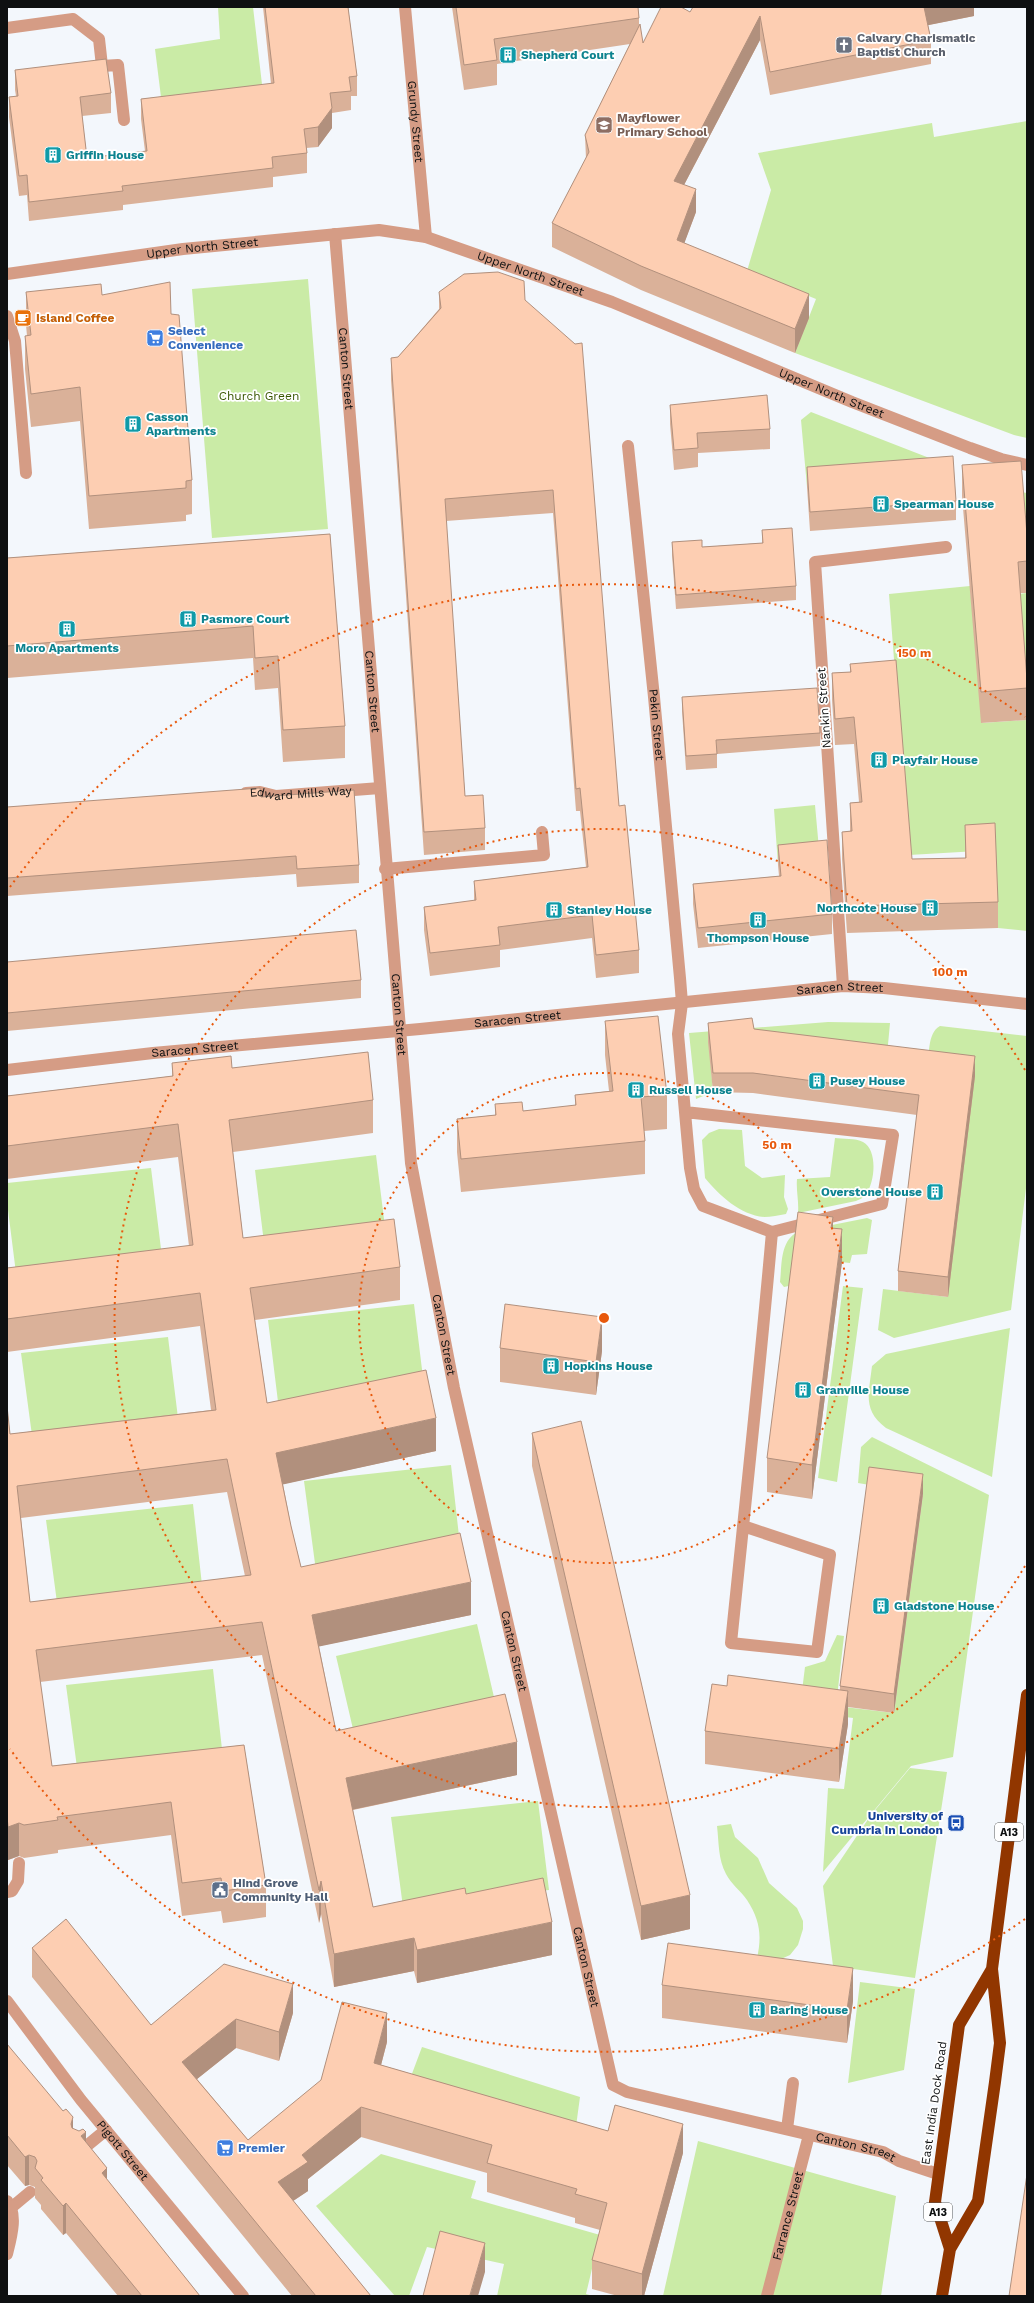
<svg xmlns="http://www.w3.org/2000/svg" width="1034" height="2303" viewBox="0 0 1034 2303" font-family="'Work Sans',sans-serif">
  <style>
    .green { fill: #caeba6 }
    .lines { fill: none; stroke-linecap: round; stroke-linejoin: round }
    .minor { stroke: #d59c85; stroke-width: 12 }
    .highway { stroke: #913600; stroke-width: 12 }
    .wall { fill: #dab199; fill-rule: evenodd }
    .shaded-wall { fill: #b1907d }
    .building { fill: #fdceb2; stroke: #b1907d; fill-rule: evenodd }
    .ring { fill: none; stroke: #e8590c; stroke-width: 2; stroke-dasharray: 2 4 }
    .labels { text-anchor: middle; stroke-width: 3.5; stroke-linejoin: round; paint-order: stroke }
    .shield { fill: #fff; stroke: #565858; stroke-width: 1 }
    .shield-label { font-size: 11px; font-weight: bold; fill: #0e1011 }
    .worship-label { font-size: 12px; font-weight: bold; fill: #5b616d; stroke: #fff; text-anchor: start }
    .culture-label { font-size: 12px; font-weight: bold; fill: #0d838f; stroke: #fff; text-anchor: start }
    .education-label { font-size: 12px; font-weight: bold; fill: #785e54; stroke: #fff; text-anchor: start }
    .street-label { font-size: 12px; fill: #0e1011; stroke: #fff }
    .food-label { font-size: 12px; font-weight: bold; fill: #c56008; stroke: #fff; text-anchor: start }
    .shop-label { font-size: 12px; font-weight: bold; fill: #366cbe; stroke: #fff; text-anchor: start }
    .park-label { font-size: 12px; fill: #395700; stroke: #fff }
    .transit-label { font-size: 12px; font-weight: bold; fill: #164399; stroke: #fff; text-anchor: end }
    .service-label { font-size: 12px; font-weight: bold; fill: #4e5e75; stroke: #fff; text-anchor: start }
    .centre { fill: #e8590c; stroke: #fff; stroke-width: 2 }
    .ring-label { font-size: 12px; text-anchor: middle; font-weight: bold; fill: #e8590c; stroke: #fff; stroke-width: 3.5; stroke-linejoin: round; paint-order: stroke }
  </style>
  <rect width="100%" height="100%" fill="#f3f7fc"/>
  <path class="green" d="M218,7h35l10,86 -101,12 -7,-56 65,-10z
    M1027,121v317l-13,-3 -219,-82 21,-54 -69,-28 24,-81 -13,-37 174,-30 2,14z
    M308,279l20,250 -116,9 -20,-249z
    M811,412l139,54 -143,21 -6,-67z
    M1021,492l6,1v73z
    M970,586l12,137 45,-3v211l-29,-3 -3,-78 -86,5 -20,-261z
    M1027,593v119l-9,-118z
    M815,805l5,55 -42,5 -4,-56z
    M828,1022l62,1 -4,43 -177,-23 4,49 -17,7 -7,-66z
    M940,1026l87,10v144l-16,130 -117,28 -16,-8 5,-41 65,8 -20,-226c1,-14 -1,-38 12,-45z
    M719,1129l23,1 3,36 17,12 23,-3 -1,22 4,12 -2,5c-7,1 -15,3 -22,3 -24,-2 -45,-22 -59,-39l-3,-38 7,-7z
    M835,1138c7,1 21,0 28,4 15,8 12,40 3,52 -2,4 -6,5 -10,7l-58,12c1,-12 -2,-22 -1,-34l33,-2z
    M376,1155l10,80 -121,16 -10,-81z
    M151,1168l11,89 -146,16 -9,-71v-19z
    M867,1218l5,2 -5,34 -15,1 -2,8 -19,-2 -38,24 -9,2 -4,-5c2,-18 0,-40 17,-50z
    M843,1286l20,2 -26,194 -19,-4z
    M414,1304l11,90 -146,16 -11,-90z
    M1010,1328l-18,149 -106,-49c-24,-18 -17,-35 -14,-62l14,-12z
    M168,1337l11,89 -146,17 -12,-90z
    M872,1437l117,58 -36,262 -42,9 -88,106 5,-84 16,1 9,-71 -99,-13 48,-14 3,-24 20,-6 12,-26 7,1 -8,70 58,7 29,-219 -65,-11 3,-36z
    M451,1465l10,89 -145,17 -12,-90z
    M193,1504l10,90 -145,16 -12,-90z
    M477,1624l20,86 -141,32 -20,-86z
    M213,1669l10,89 -145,17 -12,-90z
    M910,1768l37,4 -32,206 -82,-12 -10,-80 48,-71z
    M538,1801l11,89 -146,17 -12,-90z
    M731,1824l4,13 23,21 11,25 28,25 6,13v8l-5,16 -8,10 -9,4 -24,-1c5,-22 3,-38 -10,-58 -6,-9 -16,-16 -21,-26 -8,-15 -7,-31 -9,-48z
    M860,1982l55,7 -11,81 -56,13z
    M422,2047l158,50 -6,44 -170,-46z
    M698,2141l198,55 -15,100h-218z
    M381,2154l95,27 -5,17 129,37 -14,59 7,2h-96l7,-32 -77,-17 -18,49h-14l-79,-90z"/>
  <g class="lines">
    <g class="minor">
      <path id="s1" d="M405,7l21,230"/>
      <path d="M7,28l66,-9 26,20 3,27 16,-1 6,55"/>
      <path id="s2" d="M335,234l76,929 43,225 159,697 14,7 256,60 16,9 39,13"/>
      <path id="s3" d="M7,274l176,-25 196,-19 47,7 186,65 240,100 118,46 31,11 26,6"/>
      <path d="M7,316l8,25 11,132"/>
      <path id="s4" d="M628,446l26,251 26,281 2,25 -4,31 12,134 4,21 9,17 69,26 110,-28 11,-69 -208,-23"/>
      <path id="s5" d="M246,793l14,-1 16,4 104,-8"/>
      <path d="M385,869l159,-14 -2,-23"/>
      <path d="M843,986l-28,-424 131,-15"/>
      <path id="s6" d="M7,1070l146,-17 267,-24 423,-43 41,2 143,16"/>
      <path d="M743,1526l87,29 -13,97 -86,-9c14,-137 29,-274 41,-411"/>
      <path d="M7,1892l5,-1 6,-10 1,-18"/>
      <path id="s7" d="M7,2001l74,99 162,196"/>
      <path d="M787,2129l6,-46"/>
      <path d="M78,2153l28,-23"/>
      <path d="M7,2201c11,13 4,37 0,53"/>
      <path d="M12,2207l18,-15"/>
      <path id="s8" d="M767,2296l42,-161"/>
    </g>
    <path class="highway" d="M950,2249l-15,-47 24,-177 33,-56
      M942,2296l8,-47 28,-48 17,-119 5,-39 -8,-74 35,-274"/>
  </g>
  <path class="wall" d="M263,7h85l9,69v20h-6v14l-19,3v15l-14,19 -12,1 1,5v20l-34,4v10l-150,18v5l-94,11 -2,-26 -8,1 -10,-79v-20l7,-1 -1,-6v-20l96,23v20l-29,3 5,42 58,-7 -4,-32v-20l130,-15z
    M452,7h186l1,11v7l4,18 47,-31 284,-5v9l-46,9 3,15v24l-161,31 -10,-55 -76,145 12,27 -12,31 125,75 -14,35 -154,-63 -89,-43v-24l34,-64 -1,-24 45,-91 -133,20v21l-33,5z
    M26,292l76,3 69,19 21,166v34l-6,1v6l-97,8 -9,-108 -49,6 -6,-58v-33h2l-1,-11z
    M439,292l86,8 94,506 20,144v23l-43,5 -4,-40 -92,12v17l-70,9 -6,-46v-23l50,-6v-20l112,-14 -6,-56h-4l-23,-298 -107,8 19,275 20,32v22l-61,5 -33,-475v-22l7,-1 41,-48z
    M670,405l100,24v20l-72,4v14l-24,3 -4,-46z
    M962,465l65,70v58h-7l7,87v40l-46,3 -19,-227z
    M807,467l149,34v19l-146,11 -3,-44z
    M762,530l34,56v14l-120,9 -4,-54v-13l30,5 60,-4z
    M330,534l15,192v32l-62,4 -5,-74 -23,2 -2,-32 -246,20v-120z
    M850,664l62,195 53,-1v-33l33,77v26l-151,5 -5,-74v-27l8,-1v-28l9,-1 -5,-58 -19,1 -3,-45v-27l18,-1z
    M682,697l138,36v13l-103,8v14l-31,2 -4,-59z
    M261,797l98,68v18l-62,4 -1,-13 -289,22v-89z
    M778,845l54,69v20l-134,14 -5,-44v-20l86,-8 -1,-11z
    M7,962l354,18v18l-354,33z
    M605,1021l62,74v34l-23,2 1,10v33l-184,18 -4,-40v-33l38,-4v-11l28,7 52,-5v-11l34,-4 -4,-36z
    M708,1023l46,6 221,47 -27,221 -50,-6v-20l19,-156 -164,-22 -40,-1 -5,-50z
    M172,1063l60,5 141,32v33l-140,19 10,86 157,29v33l-145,20 12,83 169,48 -153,33 8,42 10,41 170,48 -152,31 17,85 181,44 -164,35 20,97 93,-13 86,61 -135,28 -3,-12 -80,16 -13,-73 -2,9 -57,-268 -222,27 12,84 192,-21 22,140v32l-43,6 -2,-12 -39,5 -11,-81 -113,15v3l-34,5 -5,-2 -11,4 -1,-11v-443l3,28 201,-24 -11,-84 -193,26v-84l182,-22 -11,-89 -171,22v-83l165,-20zM227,1492l18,84 -215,26 -9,-84z
    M842,1262l-30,237 -45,-7v-34z
    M500,1348l102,3 -6,44 -96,-13z
    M532,1433l158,496 -49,11 -109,-474z
    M923,1494l-29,219 -46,-6v17l-9,58 -134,-18v-33l22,-45 113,4v-4z
    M32,1948l119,77 142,-12 -14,48 -43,-13 -39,31 51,61 139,-98 -6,23 302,88 -39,143h-26l-26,-7v-29l8,-30 -25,-7v-5l-88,-26v-19l-126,-36 -53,42v12l-15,10 78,95h-79l-260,-319z
    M662,1985l191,16 -6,42 -185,-25z
    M7,2044l66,85 13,13 21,38 93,116h-82l-52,-63 -3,2 -22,-26v-4l-6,-7v-11l-6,-2 -4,1 -18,-21z"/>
  <path class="shaded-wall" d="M924,7h50v9l-50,10z
    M760,16v24l-86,164v-23z
    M332,108v20l-14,19v-20z
    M696,189v23l-19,51v-23z
    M809,294v24l-14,35v-24z
    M975,1056v20l-27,221v-20z
    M833,1217v33l-2,-22z
    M842,1229v33l-30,237v-34z
    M602,1317v34l-6,44v-33z
    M436,1418v33l-160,35v-33z
    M923,1474v20l-29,219v-19z
    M471,1582v33l-159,33v-33z
    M848,1691v33l-9,58v-33z
    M517,1742v33l-171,36v-33z
    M19,1823v33l-11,4v-33z
    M321,1881v33l-2,9v-33z
    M690,1895v34l-49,11v-34z
    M552,1922v33l-135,28v-33z
    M414,1938v33l-80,16v-33z
    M853,1968v33l-6,42v-33z
    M293,1984v29l-14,48v-29z
    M387,2013v29l-13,50v-29z
    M236,2019v29l-54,43v-29z
    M361,2107v30l-53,42v12l-30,20v-29l24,-27z
    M73,2117v30l-2,-23z
    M683,2124v29l-39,143h-2v-22z
    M86,2132v30l-5,-26z
    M29,2155v30l-4,1v-29z
    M107,2168v30l-5,-25z
    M66,2203v30l-3,2v-29z
    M485,2243v29l-7,24h-8z"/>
  <path class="building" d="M265,7h83l9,69 -8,1 2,14 -21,2 2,15 -14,19 -14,2 3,24 -35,4 1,11 -151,18 1,5 -94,11 -2,-27 -8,1 -10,-79 9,-1 -3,-26 91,-11 5,34 -31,4 7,61 60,-7 -6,-52 133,-16z
    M456,7h182l1,11 -145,21 3,21 -33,5z
    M661,7h20l9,5 3,-5h231l7,33 -161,32 -10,-56 -86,165 22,8 -19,51 132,54 -14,35 -154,-63 -89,-43 37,-71 -4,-17 55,-111 3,19z
    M498,272l26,9 1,19 50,44 7,-1 37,463 6,-1 14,145 -43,5 -4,-40 -94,12 2,18 -70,8 -6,-46 52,-7 -2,-19 114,-14 -8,-79 -4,1 -23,-299 -108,9 20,297 18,-1 2,33 -61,4 -33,-474 7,-1 43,-49 -2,-16 25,-18z
    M170,282l1,32 8,1 13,165 -6,1v7l-97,8 -9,-109 -49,7 -6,-58 6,-1 -5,-43 75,-8 1,11z
    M767,395l3,34 -73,4 1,15 -24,2 -4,-45z
    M953,456l3,45 -146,11 -3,-45z
    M1021,461l6,74v26l-9,1 9,118v8l-46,4 -19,-227z
    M792,528l4,58 -120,9 -4,-53 30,-2v7l61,-4 -1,-13z
    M330,534l15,192 -62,4 -5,-74 -23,2 -2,-32 -246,20v-88z
    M896,660l16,199 54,-1 -1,-33 30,-2 3,79 -151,4 -5,-74 10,-1 -2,-28 12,-1 -8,-85 -19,2 -3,-46 19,-1 -1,-8z
    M817,688l3,45 -104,7 1,14 -31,2 -4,-59z
    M260,788l1,9 93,-7 5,75 -62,4 -1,-13 -289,22v-71z
    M827,840l5,74 -134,14 -5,-44 88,-8 -3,-31z
    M356,930l5,50 -354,33v-51z
    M658,1016l9,79 -26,2 4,44 -184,18 -4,-40 39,-4 -1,-11 27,-2 1,9 53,-6 -1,-10 38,-4 -8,-70z
    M752,1018l2,11 221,27 -27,221 -50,-6 21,-176 -166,-22h-40l-5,-50z
    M368,1052l5,48 -144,20 14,118 151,-19 6,48 -150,21 17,115 159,-33 10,48 -160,35 15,73 10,41 159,-34 11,49 -159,33 24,116 169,-37 12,48 -171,36 27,129 92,-19 1,6 77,-16 9,44 -135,28 -3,-12 -80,16 -13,-73 -2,9 -57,-268 -226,28 16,116 192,-21 22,140 -43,6 -2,-13 -39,5 -11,-81 -114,15 1,3 -34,5 -5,-2 -11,4 -1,-11v-410l3,28 206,-24 -16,-117 -193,26v-51l186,-23 -15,-121 -171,22v-50l166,-20 -1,-13 59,-7 1,12zM227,1459l24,116 -221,27 -13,-116z
    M798,1212l35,5 -2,11 11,1 -30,236 -45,-7z
    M505,1304l97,13 -6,45 -96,-14z
    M581,1421l109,474 -49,11 -109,-473z
    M869,1467l54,7 -29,220 -54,-8z
    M728,1675l120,16 -9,58 -134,-18 7,-47 15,2z
    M66,1919l85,106 73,-61 69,20 -14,48 -43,-13 -54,43 66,78 73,-60 21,-78 45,11 -13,50 234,68 7,-26 68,19 -41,150 -50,-14 15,-57 -32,-9 2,-5 -90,-26 5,-18 -131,-38 -59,48 6,7 -30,20 93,114h-55l-284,-348z
    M668,1943l185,25 -6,42 -185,-25z
    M7,2044l56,67 3,-2 7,8 -2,7 1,4 7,3 4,-2 3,3 -5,4 26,32 -5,5 98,123h-58l-76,-93 -3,3 -22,-26 2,-2 -8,-10 2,-7 -2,-4 -6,-2 -4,2 -18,-22z
    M1027,2174v122h-18z
    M440,2231l45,12 -15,52 4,1h-51z"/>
  <g class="ring">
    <circle cx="604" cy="1318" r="245"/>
    <path d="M1025 1566A489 489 0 1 1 1025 1070"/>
    <path d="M1025 1919A734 734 0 0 1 10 1749M10 887A734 734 0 0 1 1025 717"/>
  </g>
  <defs>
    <symbol id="church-square" viewBox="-11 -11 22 22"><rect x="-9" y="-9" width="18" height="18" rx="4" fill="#6b7280" stroke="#fff"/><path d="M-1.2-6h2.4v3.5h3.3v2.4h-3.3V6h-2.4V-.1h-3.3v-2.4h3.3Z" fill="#fff"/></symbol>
    <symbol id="building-square" viewBox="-11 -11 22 22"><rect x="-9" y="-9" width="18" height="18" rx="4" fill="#0f9aa8" stroke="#fff"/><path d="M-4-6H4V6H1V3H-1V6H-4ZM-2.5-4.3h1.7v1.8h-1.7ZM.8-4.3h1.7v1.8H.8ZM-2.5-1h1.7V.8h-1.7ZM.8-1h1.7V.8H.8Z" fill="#fff"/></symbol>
    <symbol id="school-square" viewBox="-11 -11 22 22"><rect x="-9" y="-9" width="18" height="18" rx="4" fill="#8d6e63" stroke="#fff"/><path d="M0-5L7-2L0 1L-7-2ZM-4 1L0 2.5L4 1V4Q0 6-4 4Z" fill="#fff"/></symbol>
    <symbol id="cafe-square" viewBox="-11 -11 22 22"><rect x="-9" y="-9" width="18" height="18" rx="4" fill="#e8710a" stroke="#fff"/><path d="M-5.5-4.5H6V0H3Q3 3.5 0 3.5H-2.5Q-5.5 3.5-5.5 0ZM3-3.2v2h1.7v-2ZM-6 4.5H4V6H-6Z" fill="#fff"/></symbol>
    <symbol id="supermarket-square" viewBox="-11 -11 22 22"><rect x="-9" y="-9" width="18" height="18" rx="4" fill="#3f7fe0" stroke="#fff"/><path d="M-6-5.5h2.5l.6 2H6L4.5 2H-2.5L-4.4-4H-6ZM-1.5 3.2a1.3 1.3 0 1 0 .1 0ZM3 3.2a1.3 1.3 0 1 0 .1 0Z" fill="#fff"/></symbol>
    <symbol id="bus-square" viewBox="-11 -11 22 22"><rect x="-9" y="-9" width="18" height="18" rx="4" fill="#1a4fb4" stroke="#fff"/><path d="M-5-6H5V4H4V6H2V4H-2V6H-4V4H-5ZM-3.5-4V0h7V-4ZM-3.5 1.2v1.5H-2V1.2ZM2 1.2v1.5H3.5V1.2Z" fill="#fff"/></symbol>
    <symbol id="civic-square" viewBox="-11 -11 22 22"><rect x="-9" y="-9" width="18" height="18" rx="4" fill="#5c6f8a" stroke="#fff"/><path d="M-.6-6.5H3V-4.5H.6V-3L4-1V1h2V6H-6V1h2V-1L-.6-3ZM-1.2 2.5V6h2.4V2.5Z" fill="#fff"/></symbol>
  </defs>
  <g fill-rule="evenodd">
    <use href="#church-square" x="834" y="35" width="20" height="20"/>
    <use href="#building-square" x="498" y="45" width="20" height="20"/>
    <use href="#school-square" x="594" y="115" width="20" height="20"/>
    <use href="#building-square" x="43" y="145" width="20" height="20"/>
    <use href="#cafe-square" x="13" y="308" width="20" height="20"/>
    <use href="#supermarket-square" x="145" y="328" width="20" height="20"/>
    <use href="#building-square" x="123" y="414" width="20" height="20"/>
    <use href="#building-square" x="871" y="494" width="20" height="20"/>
    <use href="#building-square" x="178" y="609" width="20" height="20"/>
    <use href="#building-square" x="57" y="619" width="20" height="20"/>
    <use href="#building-square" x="869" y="750" width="20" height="20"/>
    <use href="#building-square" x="920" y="898" width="20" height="20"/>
    <use href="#building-square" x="544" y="900" width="20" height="20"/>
    <use href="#building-square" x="748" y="910" width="20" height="20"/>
    <use href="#building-square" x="807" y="1071" width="20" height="20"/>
    <use href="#building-square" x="626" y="1080" width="20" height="20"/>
    <use href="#building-square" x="925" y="1182" width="20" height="20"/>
    <use href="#building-square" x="541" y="1356" width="20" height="20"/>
    <use href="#building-square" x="793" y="1380" width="20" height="20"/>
    <use href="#building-square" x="871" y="1596" width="20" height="20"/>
    <use href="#bus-square" x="946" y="1813" width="20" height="20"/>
    <use href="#civic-square" x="210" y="1880" width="20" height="20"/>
    <use href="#building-square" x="747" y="2000" width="20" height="20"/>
    <use href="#supermarket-square" x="215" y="2138" width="20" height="20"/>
  </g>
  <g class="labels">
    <g class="shield">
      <rect x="995" y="1823" width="28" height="18" rx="3"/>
      <rect x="924" y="2203" width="28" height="18" rx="3"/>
    </g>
    <g class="shield-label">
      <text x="1009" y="1836">A13</text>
      <text x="938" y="2216">A13</text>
    </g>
    <g class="worship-label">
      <text x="857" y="42">Calvary Charismatic<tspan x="857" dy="14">Baptist Church</tspan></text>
    </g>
    <g class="culture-label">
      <text x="521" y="59">Shepherd Court</text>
      <text x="66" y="159">Griffin House</text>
      <text x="146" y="421">Casson<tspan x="146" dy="14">Apartments</tspan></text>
      <text x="894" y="508">Spearman House</text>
      <text x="201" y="623">Pasmore Court</text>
      <text x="67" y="652" text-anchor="middle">Moro Apartments</text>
      <text x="892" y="764">Playfair House</text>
      <text x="917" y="912" text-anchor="end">Northcote House</text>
      <text x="567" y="914">Stanley House</text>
      <text x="758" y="942" text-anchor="middle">Thompson House</text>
      <text x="830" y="1085">Pusey House</text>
      <text x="649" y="1094">Russell House</text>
      <text x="922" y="1196" text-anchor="end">Overstone House</text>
      <text x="564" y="1370">Hopkins House</text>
      <text x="816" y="1394">Granville House</text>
      <text x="894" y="1610">Gladstone House</text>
      <text x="770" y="2014">Baring House</text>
    </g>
    <g class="education-label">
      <text x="617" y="122">Mayflower<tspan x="617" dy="14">Primary School</tspan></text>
    </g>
    <g class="street-label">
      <text dy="4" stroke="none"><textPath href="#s1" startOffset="115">Grundy Street</textPath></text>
      <text dy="4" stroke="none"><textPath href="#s3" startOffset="197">Upper North Street</textPath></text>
      <text dy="4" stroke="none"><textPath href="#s3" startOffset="533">Upper North Street</textPath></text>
      <text dy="4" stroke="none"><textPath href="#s2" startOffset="135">Canton Street</textPath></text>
      <text dy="4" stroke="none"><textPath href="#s3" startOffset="857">Upper North Street</textPath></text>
      <text dy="4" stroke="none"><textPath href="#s2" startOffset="459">Canton Street</textPath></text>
      <text transform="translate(824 708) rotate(-94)" y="4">Nankin Street</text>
      <text dy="4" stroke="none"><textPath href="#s4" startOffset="280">Pekin Street</textPath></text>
      <text dy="4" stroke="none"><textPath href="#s5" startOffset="55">Edward Mills Way</textPath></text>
      <text dy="4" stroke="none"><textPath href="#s6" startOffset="837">Saracen Street</textPath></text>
      <text dy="4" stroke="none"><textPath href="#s2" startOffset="783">Canton Street</textPath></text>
      <text dy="4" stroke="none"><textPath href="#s6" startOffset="513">Saracen Street</textPath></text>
      <text dy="4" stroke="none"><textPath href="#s6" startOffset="189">Saracen Street</textPath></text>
      <text dy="4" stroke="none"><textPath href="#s2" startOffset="1107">Canton Street</textPath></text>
      <text dy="4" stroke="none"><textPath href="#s2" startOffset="1431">Canton Street</textPath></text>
      <text dy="4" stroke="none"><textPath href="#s2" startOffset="1755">Canton Street</textPath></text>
      <text transform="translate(934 2103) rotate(-82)" y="4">East India Dock Road</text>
      <text dy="4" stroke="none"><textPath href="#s2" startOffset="2127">Canton Street</textPath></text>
      <text dy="4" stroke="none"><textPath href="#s7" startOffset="189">Pigott Street</textPath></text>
      <text dy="4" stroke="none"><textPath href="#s8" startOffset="83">Farrance Street</textPath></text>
    </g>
    <g class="food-label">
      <text x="36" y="322">Island Coffee</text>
    </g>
    <g class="shop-label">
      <text x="168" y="335">Select<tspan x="168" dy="14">Convenience</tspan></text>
      <text x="238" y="2152">Premier</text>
    </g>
    <g class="park-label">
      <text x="259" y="400">Church Green</text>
    </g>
    <g class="transit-label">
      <text x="943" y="1820">University of<tspan x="943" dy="14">Cumbria in London</tspan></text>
    </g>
    <g class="service-label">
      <text x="233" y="1887">Hind Grove<tspan x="233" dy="14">Community Hall</tspan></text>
    </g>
  </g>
  <circle cx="604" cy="1318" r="6" class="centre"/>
  <g class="ring-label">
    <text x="914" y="657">150 m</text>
    <text x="950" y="976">100 m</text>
    <text x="777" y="1149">50 m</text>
  </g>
  <rect width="1034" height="2303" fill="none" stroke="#0e1011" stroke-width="16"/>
</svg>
